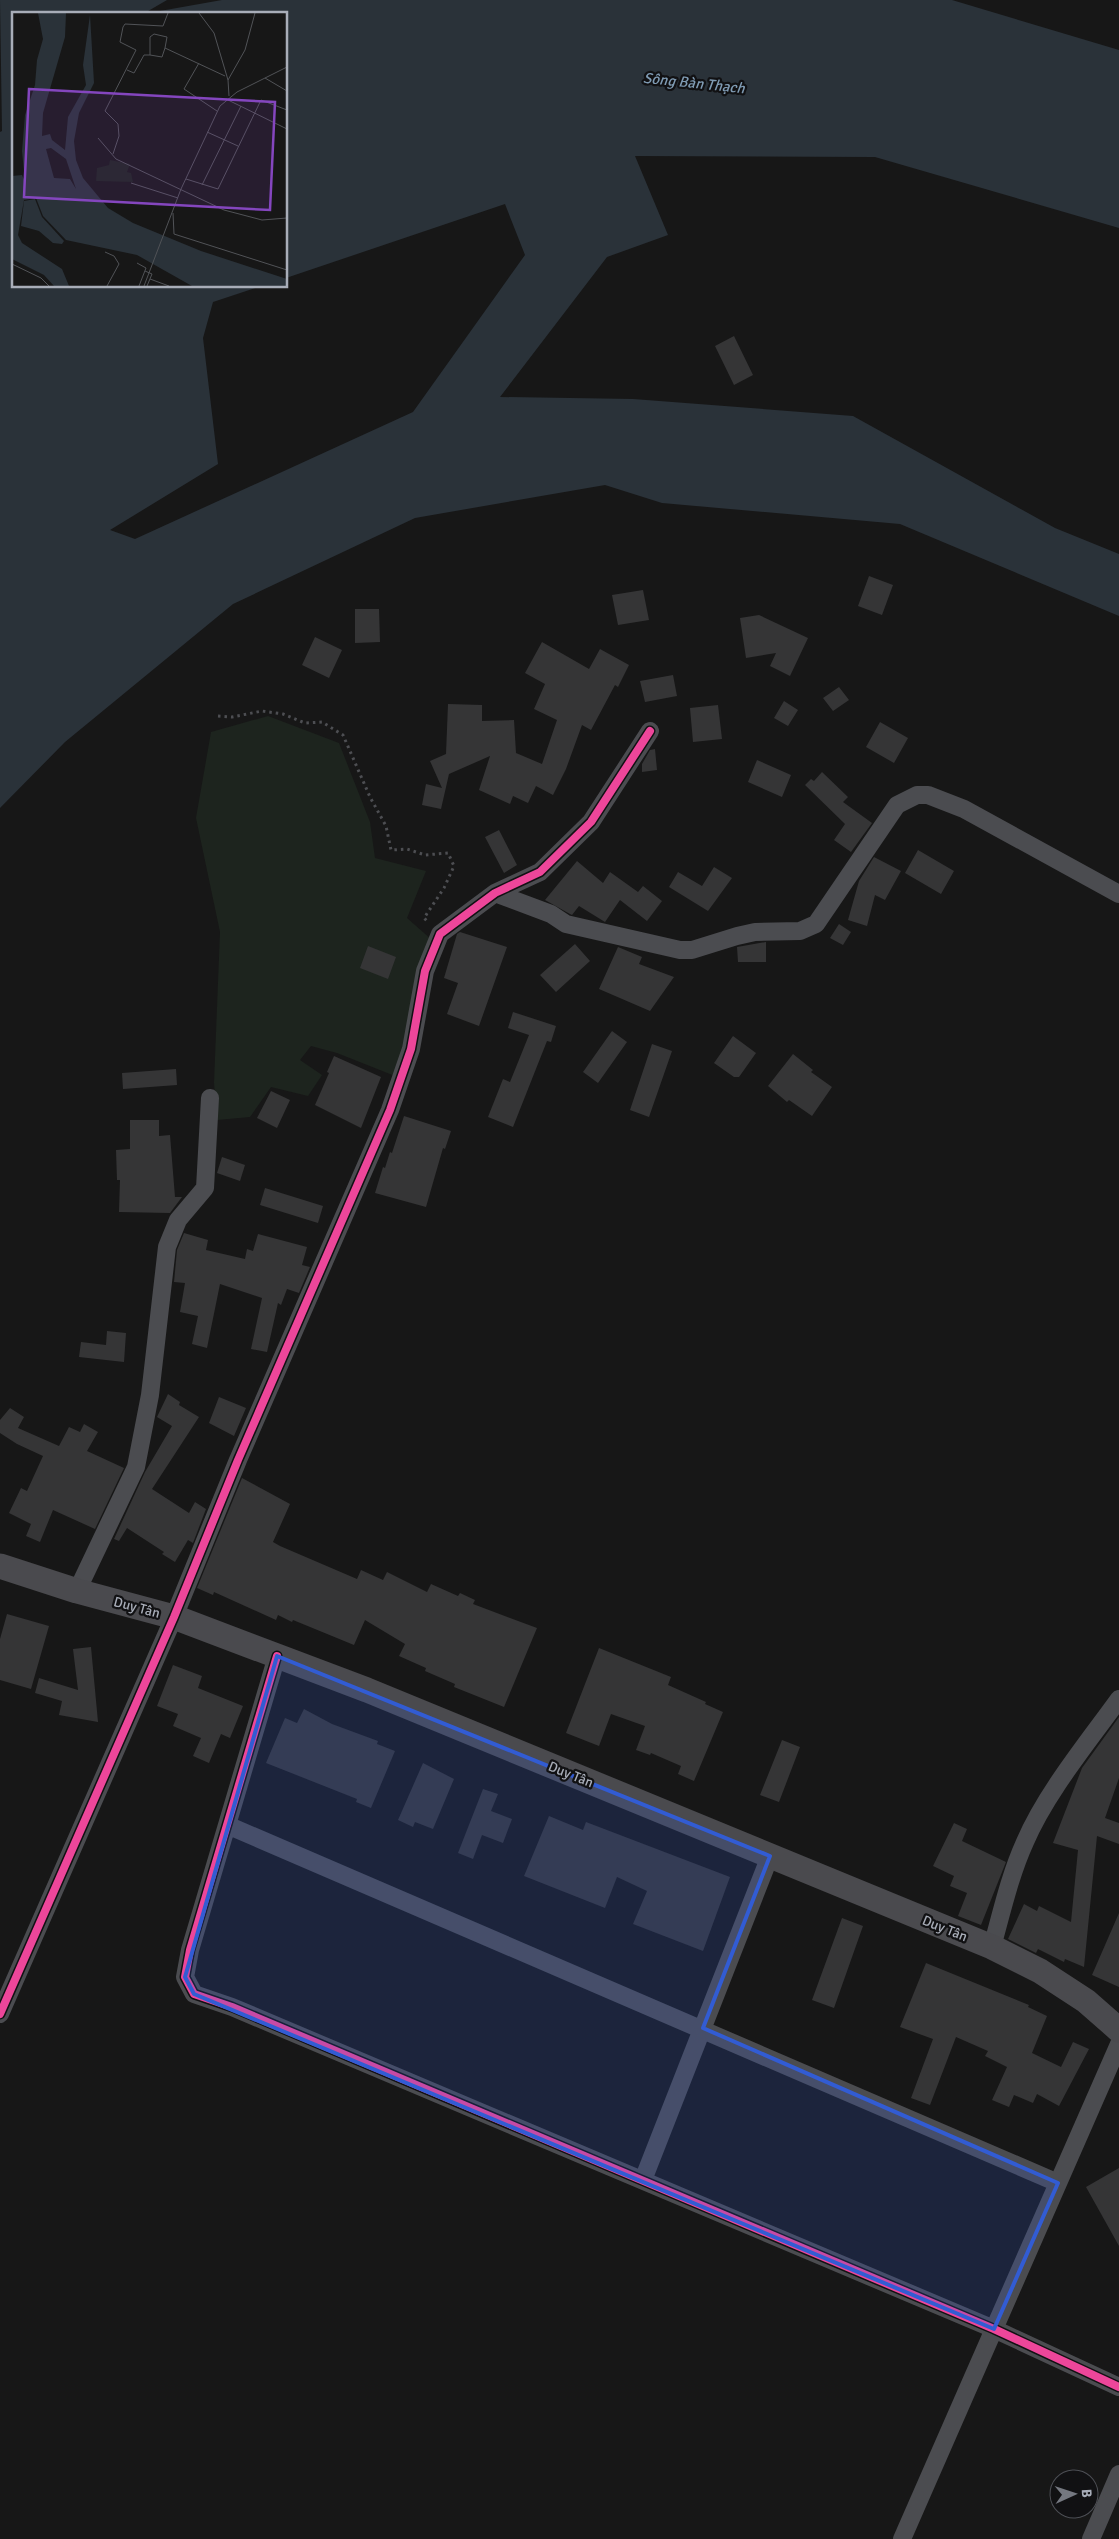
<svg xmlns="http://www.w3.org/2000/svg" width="1119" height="2539" viewBox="0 0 1119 2539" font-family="Signika,sans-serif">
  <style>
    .green { fill: #1d241e }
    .water { fill: #2a3239; fill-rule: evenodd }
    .building { fill: #353536 }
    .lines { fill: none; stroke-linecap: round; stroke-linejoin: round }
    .path { stroke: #4d4e52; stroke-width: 3; stroke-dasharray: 2.5 4; stroke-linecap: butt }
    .street { stroke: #4b4c50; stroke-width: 18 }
    .secondary { stroke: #4a4a4e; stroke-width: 25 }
    .cycleway-casing { stroke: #111113; stroke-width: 11 }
    .cycleway { stroke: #ed469a; stroke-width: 8 }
    .marked { fill: #325cd3; fill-opacity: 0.2; stroke: #325cd3; stroke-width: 4; stroke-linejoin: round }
    .labels { text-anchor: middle; stroke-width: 4.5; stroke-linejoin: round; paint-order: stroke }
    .street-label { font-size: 14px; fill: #a8adb8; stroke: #111113 }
    .water-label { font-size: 15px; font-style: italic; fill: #7f9bb3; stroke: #111113 }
    .inset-road { fill: none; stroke: #515357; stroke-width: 1 }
    .view { fill: #8446be; fill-opacity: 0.15; stroke: #8446be; stroke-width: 2.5 }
    .inset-edge { fill: none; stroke: #a8adb8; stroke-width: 2.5 }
  </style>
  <rect width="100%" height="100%" fill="#171717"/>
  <path class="green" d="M268,716l71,27 31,79 5,36 51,13 -19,47 25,22 -32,138 -63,-25 -26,-7 -11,14 22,15 -14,21 -37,-9 -21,30 -33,3 -3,-37 6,-151 -24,-114 15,-86z"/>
  <path class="water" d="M0,0h167l-24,14 79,-14h730l167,50v178l-244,-71 -240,-1 33,79 -61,22 -107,140 133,2 220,17 202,112 64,26v62l-219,-92 -238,-21 -57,-18 -190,33 -182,86 -168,138 -65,66v-676l2,-1zM14,14h272v264l219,-74 20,51 -112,157 -278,127 -25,-9 108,-66 -15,-126 10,-36 48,-16h-247z"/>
  <path class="building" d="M734,336l19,39 -19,10 -19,-39z
    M869,576l24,9 -11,30 -24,-9z
    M643,590l6,30 -31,5 -6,-30z
    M355,609h24l1,33 -25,1z
    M759,615l49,23 -18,38 -20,-10 6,-13 -30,5 -6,-40z
    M315,637l27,13 -13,28 -27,-13z
    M542,642l47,27 11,-20 29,16 -11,22 -3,-2 -24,45 -9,-5 -16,44 -13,26 -17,-9 -8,17 -15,-7 -3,8 -31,-14 11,-34 -41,18 -8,35 -19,-4 4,-21 16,4 -12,-27 16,-7 2,-50 34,1v16l32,-1 2,33 26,11 15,-44 -23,-11 11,-25 -20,-11z
    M673,675l4,21 -32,6 -5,-21z
    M839,687l10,13 -16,11 -10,-13z
    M784,701l14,9 -10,16 -14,-8z
    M718,705l4,34 -29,3 -3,-34z
    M880,722l28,16 -14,25 -28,-16z
    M655,749l2,21 -15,2v-8l8,-14z
    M757,760l34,15 -9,22 -34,-15z
    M822,772l26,25 -5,5 29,21 -21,29 -17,-12 11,-16 -40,-39 6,-6 3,2z
    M499,830l18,35 -13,8 -19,-36z
    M918,850l36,21 -13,23 -36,-21z
    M874,857l27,14 -16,29 -10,-5 -8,31 -19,-6 11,-39z
    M577,861l26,22 7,-11 28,20 5,-6 19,15 -15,20 -27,-21 -15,22 -26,-16 -7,9 -2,-1 -25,-14z
    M714,867l18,11 -24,33 -39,-24 9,-15 24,14z
    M839,924l12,8 -8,13 -13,-7z
    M460,932l47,15 -28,79 -32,-12 11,-31 -14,-5 13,-44z
    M766,942v20h-28l-1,-15z
    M575,944l15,17 -34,31 -16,-17z
    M368,946l28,11 -8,22 -28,-11z
    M618,947l24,10 -3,7 35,13 -24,34 -51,-22z
    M513,1012l43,14 -5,16 -4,-1 -34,86 -25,-10 15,-38 7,3 19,-47 -21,-7z
    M612,1031l15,11 -29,41 -15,-11z
    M733,1036l23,17 -17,24h-5l-20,-14z
    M652,1044l20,7 -23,66 -19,-7z
    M793,1054l20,16 -2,2 21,15 -20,29 -23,-16 -2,2 -19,-16z
    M334,1056l47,21 -20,51 -46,-23 14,-32 -2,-1z
    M176,1069l1,16 -54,4 -1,-16z
    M271,1091l19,9 -13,28 -20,-10z
    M404,1116l47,15 -6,18 -2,-1 -17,59 -51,-14 8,-26 2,1 5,-16 2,1z
    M130,1120h29v16l11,-1 5,62h7l-12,16 -51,-1 1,-32h-3l-1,-30 14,-1z
    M222,1157l23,8 -5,16 -23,-8z
    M265,1188l58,18 -5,17 -58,-18z
    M184,1233l24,7 -2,10 39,9 2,-10 6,2 5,-17 49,13 -5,18 8,2 -11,26 -12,-4 -6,16 -3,-2 -11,49 -16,-3 11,-51 -42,-14 -13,64 -15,-4 6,-28 -18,-4 5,-29 -11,-1 3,-32z
    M107,1331l19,2 -2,29 -45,-5 2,-15 25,3z
    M168,1394l12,8 -1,3 20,12 -47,72 37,24 6,-11 11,7 -13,34 -5,-3 -13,22 -13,-8 2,-2 -37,-24 -8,13 -5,-2 31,-67 27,-46 -15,-9z
    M219,1397l27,11 -12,28 -25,-13z
    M10,1408l14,9 -6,11 41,18 10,-19 11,5 4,-8 14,8 -11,19 37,17 -29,61 -42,-19 -13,32 -14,-6 5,-12 -22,-11 12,-25 6,3 16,-35 -26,-12 -17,-11v-13z
    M242,1478l48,26 -17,38 7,4 77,33 4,-9 22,10 4,-8 40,20 4,-8 27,12 2,-3 15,7 -2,4 64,24 -33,79 -50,-20 1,-3 -30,-13 1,-3 -27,-12 6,-12 -40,-24 -11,25 -61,-25 -1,2 -14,-7 -2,5 -62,-28 -1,3 -16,-7z
    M7,1614l42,12 -18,63 -31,-9v-41z
    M91,1647l7,75 -39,-7 3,-14 -27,-8 4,-15 39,12 -5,-41z
    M599,1648l72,29 -3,8 38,17 -1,2 18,8 -29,69 -16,-7 3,-8 -30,-13 -1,2 -14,-5 9,-24 -34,-12 -12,32 -33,-13z
    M173,1665l29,11 -4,12 45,18 -13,32 -9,-4 -12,29 -16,-7 8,-18 -28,-12 5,-12 -21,-8z
    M304,1709l28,15 46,17 -1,3 18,7 -24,57 -15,-6 1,-3 -91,-36 19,-45 12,5z
    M1119,1717v61l-14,40 14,5v21l-22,-8 -13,131 -19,-8 -1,3 -26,-13 -2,4 -28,-14 16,-35 13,7 2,-5 32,16 7,-72 -25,-7 29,-75z
    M782,1740l18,7 -21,55 -19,-7z
    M423,1763l31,16 -21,50 -18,-7 -2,5 -15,-7z
    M483,1789l15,5 -7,17 21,8 -9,24 -21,-8 -9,24 -15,-6z
    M549,1816l34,14 3,-8 144,55 -27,74 -70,-27 14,-33 -30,-14 -12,31 -81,-32z
    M954,1823l13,6 -5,12 44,21 -25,63 -23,-9 9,-23 -17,-7 4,-10 -21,-10z
    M1119,1913v74l-27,-12z
    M842,1918l21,8 -29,82 -22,-8z
    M926,1963l103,42 -1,2 19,9 -15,37 29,14 12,-25 16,7 -30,57 -22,-12 -4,9 -19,-8 -5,12 -17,-7 15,-33 -22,-11 3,-5 -32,-14 -26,68 -19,-7 22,-59 -33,-12z
    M1119,2168v78l-33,-59z"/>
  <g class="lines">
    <path class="path" d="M218,716l14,1 30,-6 21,3 22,9 17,-1 21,13 27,62 16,29 5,24 16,-1 18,6 23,-2 6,13 -10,22 -20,30 3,3"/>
    <path class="street" d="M495,893l56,21 15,10 114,26h12l45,-14 18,-4 45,-1 16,-7 81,-119 20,-10h11l36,14 155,85
      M77,1591l59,-124 14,-72 17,-148 11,-27 27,-32 5,-90
      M277,1656l-87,294 -5,27 9,17 38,13 762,322 125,58
      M227,1825l831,358
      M992,1947c10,-36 18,-72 33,-105 21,-49 63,-100 94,-143
      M0,2014l174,-397 64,-157 152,-350 21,-61 14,-78 15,-37 55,-41 45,-21 51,-50 59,-91
      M643,2180l127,-324
      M902,2539l217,-495
      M1091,2539l28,-65"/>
    <path class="secondary" d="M0,1566l77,25 97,26 193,73 625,257 48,24 46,30 33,29"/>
    <defs>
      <path id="cycleway" d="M277,1656l-87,294 -5,27 9,17 38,13 762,322 125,58
        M0,2014l174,-397 64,-157 152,-350 21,-61 14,-78 15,-37 55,-41 45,-21 51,-50 59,-91"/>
    </defs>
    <use href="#cycleway" class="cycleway-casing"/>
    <use href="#cycleway" class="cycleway"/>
  </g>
  <path class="marked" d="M277,1656l493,200 -67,172 355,155 -64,146 -800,-335 -9,-17z"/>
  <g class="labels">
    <g class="street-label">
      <text transform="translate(137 1607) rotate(15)" y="5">Duy Tân</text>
      <text transform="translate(571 1774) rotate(22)" y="5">Duy Tân</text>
      <text transform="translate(945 1928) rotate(22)" y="5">Duy Tân</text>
    </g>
    <g class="water-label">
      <text transform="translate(694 83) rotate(6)" y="5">Sông Bàn Thạch</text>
    </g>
  </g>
  <g transform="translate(12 12)">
    <rect width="275" height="275" fill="#171717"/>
    <path d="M98,148l20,4 -3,8 4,1 2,9 -37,-1 1,-13 12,-3z" fill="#1d241e"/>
    <path d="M26,1h28l-1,24 -22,76 -1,23 8,-2 2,6 13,10 3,-33 18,-32 -3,-20 7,-50 4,68 -15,30 -5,28 2,19 7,18 25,30 25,15 68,28 86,28v7h-95l-55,-31 -71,-15 -23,-24 -7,-18 -12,2 -6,35 4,8 40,26 7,17h-15l-10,-11 -32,-16v-83l10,-1 3,7 -3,-31 3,-36 10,-30 2,-25 6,-21zM39,136l15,11 10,30 -6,-10 -16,-1 -8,-29zM23,187l7,18 22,24 -2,3 -9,-1 -14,-12 -18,-5 3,-25z" fill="#2a3239" fill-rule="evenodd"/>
    <path class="inset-road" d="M187,1l15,20 14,47 1,16M138,43l12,2 3,-9M187,51l-15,26 33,22M115,58l7,3 10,-18h6v-18l4,-3 13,3 -2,11 60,28M253,66l22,13M216,68l17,-30 10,-37M214,87l61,30M195,120l31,14M86,126l18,21 108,51 38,10 25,-2M101,142l6,-18 -1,-12 -13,-13 31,-61 -16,-8 3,-15 2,-3 38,2 5,-13M174,167l32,10 43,-89 26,10M119,171l47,15M190,173l39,-79M161,201l1,21 113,36M93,240l9,4 5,8 -12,22M125,251l9,5 -7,18M0,252l29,14 8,8M133,259l7,3 -5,12M138,267l19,7M132,274l37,-97 39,-83 17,-14 50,-25"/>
    <path class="view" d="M17,77l246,13 -5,108 -246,-13z"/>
    <rect width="275" height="275" class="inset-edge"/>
  </g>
  <g transform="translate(1074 2494) rotate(87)"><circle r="24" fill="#111113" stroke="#4d4f55"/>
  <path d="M0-4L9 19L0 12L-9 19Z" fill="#757880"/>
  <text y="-8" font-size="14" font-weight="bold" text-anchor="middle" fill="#a8adb8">B</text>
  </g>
</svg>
